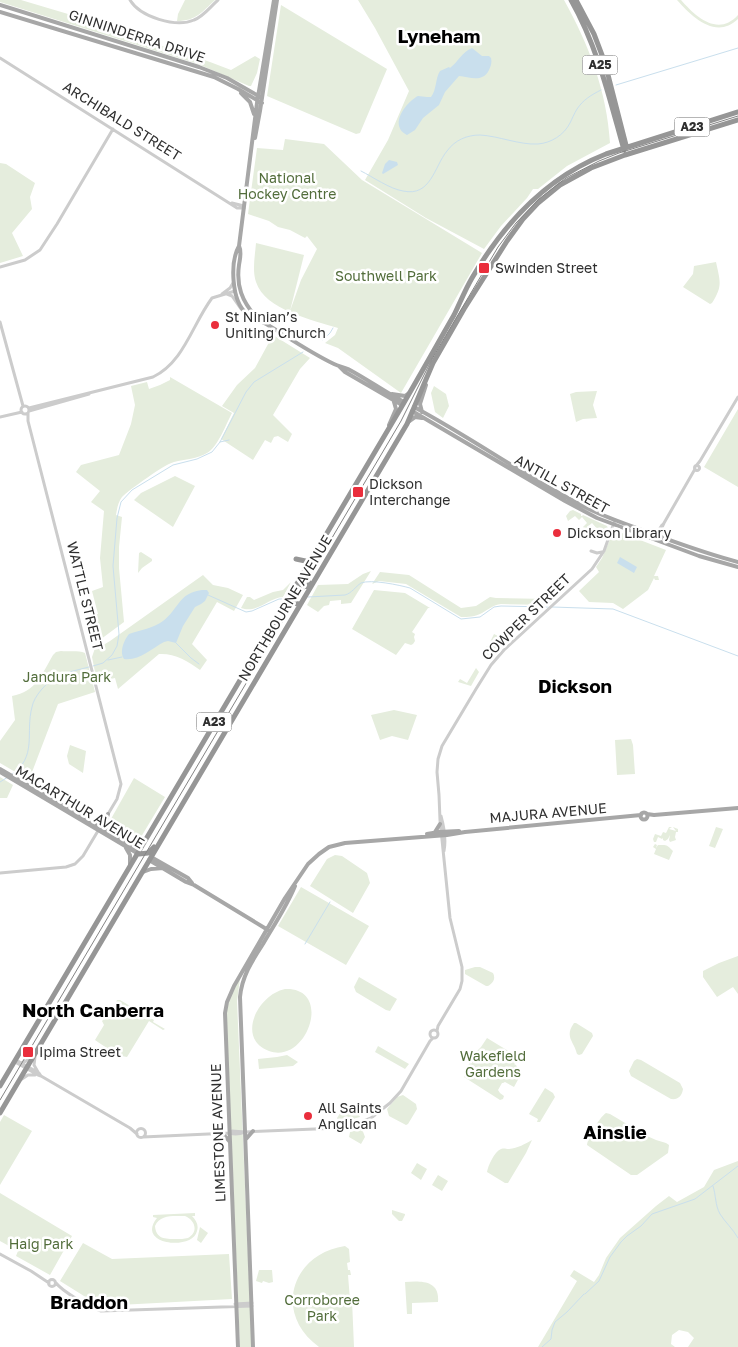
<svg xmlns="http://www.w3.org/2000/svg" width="738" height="1347" viewBox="0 0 738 1347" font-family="'Golos Text',sans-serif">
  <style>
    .green { fill: #e5eddd; fill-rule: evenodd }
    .water { fill: #c9dfed }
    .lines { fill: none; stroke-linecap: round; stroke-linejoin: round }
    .stream { stroke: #c9dfed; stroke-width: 1 }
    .minor { stroke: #ccc; stroke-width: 3 }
    .major { stroke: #a7a7a7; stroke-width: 4 }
    .highway { stroke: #969696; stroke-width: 5 }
    .tram { stroke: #848484; stroke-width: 1 }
    .poi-dot { fill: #ea2e3c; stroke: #fff; stroke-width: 2 }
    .labels { text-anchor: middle; stroke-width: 5; stroke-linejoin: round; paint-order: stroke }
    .shield { fill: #fff; stroke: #6d6d6d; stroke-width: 1 }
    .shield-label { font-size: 12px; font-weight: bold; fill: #2f2f2f }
    .street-label { font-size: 14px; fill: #2f2f2f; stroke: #fff }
    .park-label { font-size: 14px; fill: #526d3b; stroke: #fff }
    .poi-label { font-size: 14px; fill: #2f2f2f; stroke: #fff; text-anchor: start }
    .district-label { font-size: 19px; font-weight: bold; fill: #000; stroke: #fff }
  </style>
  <rect width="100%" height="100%" fill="#fff"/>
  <path class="green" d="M0,0h21l47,14 142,48 21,8 24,-14 5,3 -3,14 -6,13h-2l-51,-22 -198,-62z
    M185,0h30c-13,12 -19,21 -38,21l1,-7z
    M358,0h206c25,45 43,92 46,143l-43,23 -29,23h-5l-6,9 -26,28 -17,23 -58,-31 -61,-38 23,-40 21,-49 -34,-63z
    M677,0h4c15,17 37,37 57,15v4c-22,21 -46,-2 -61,-19z
    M281,5l106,64 -27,64 -4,1 -89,-38z
    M285,139l39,5 38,36 120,73 -81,140 -63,-45 -13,-5 10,-8 3,-7c-25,-8 -73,-18 -82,-46 -4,-12 -1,-26 0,-39l48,12 -14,56 11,-31 16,-31 -10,-13 -2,2 -15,-8 -12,-3 -9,-6 -21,-7 9,-66 26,2z
    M0,163l6,1 29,19 -5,14 2,12 -20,24 11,23 -23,7z
    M716,262c4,19 7,24 -4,41l-2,1 -27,-17 10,-13 1,-8z
    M273,335l37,23 -10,11 -27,46 19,19 -4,8 -10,-6 -4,1 -3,6 -6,-3 -12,20 -32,-21 13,-26 -12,-7 15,-21 18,-17z
    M170,377l62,36c-6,11 -14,34 -25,40 -10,6 -22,6 -33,9 -9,2 -45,28 -52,35 -4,5 -5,12 -6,18l6,2 -3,30v21l5,54 -27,20h-3l-4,-4 -5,-21 13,-3 -6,-23 11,-4 -3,-29 4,-47 -13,-9 9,-11 -24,-19 5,-7 38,-10 12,-31 4,-19 -4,-19 16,-4 2,7 11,-4 10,-5z
    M434,386l12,8 3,12 -6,12 -8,-6 -4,-19z
    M597,391l-4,14 4,13 -14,1 -7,3 -6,-28 6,-2z
    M738,409v78l-34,-20z
    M175,476l20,10 -22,41 -39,-27 7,-7z
    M573,510l8,4v2h1l1,-1 24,11 1,2 -4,9 -12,-14 -7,6 -2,-2 4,-4 -5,-6 -3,3 -4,-4 -7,5 -2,-5 4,-5z
    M614,530l52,20 -12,26h4l1,4h-4l-1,-2 -6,12 -25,19 -10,-6 -24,-1 -10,-11 20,-19 -3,-5 6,-9z
    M141,552l11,7v2l-10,7 -4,5 1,-20z
    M371,571l-20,32 -10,1v-4l-11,1 -1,4 -5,1 -6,6 -11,-7 11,-20 30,-1 15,-10z
    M380,572l29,3 52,33 15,-2 14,-9 6,1 53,1 2,3 -3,3 -47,-1c-8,1 -12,5 -19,9 -7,4 -14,4 -21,4l-55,-33 -27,-3 -7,3z
    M203,575l10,10 15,3 15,7 -9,16 -17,-9 -25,42 15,16 -7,10c-12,-9 -26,-17 -41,-16l-41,35 -3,-11 -18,4 -5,-25 3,-9 5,-1 10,-6z
    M291,582l-8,15c-15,1 -26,17 -42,11l6,-11h3l4,3 19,-8 10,-2z
    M374,590l31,3 25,15h-2l-16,24 3,2 -1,3 1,4 -2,3 -2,1 -6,-2 -9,12 -44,-26z
    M494,634l12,6 -17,19 -2,-2 1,-2 -5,-2 4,-7 3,1 2,-3 -2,-2z
    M61,651c7,1 17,-1 24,2l10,39 -37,12 -29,76 -29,-17v-22l15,-21 -3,-24c24,-4 30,-22 41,-41l3,-3z
    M476,668l3,4 -8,14 -13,-4 2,-3 7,4z
    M394,710l23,5 -9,25 -16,-4 -12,4 -9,-25z
    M631,739l2,6 2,29 -18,1 -2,-35z
    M70,745l16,6 -3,22 -14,-9 -2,-8z
    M0,777l13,8 -6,13h-7z
    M134,778l31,19 -24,40 -11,3 -22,-12 -1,-2z
    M669,827h3l-3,2 7,2 -3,-4 5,2v3h-2l-1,5 1,3 -6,2 -1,-2 1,-5 -2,4 -3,2 -2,-1v-2l-1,1 -4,-2 -2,5h-2l-1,-3 2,-5 6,2 2,-4 3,1z
    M716,827l7,2 -8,19 -6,-2z
    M655,844l2,1 -1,3 2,-3c9,0 8,-1 15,6l-4,9 -15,-6 2,-5 -3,-2z
    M335,855l7,1 25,17 3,10 -17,30 -43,-27 17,-27z
    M301,887l68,39 -23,39 -68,-39z
    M738,956v38l-5,-7 -16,10 -14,-20v-6l16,-8z
    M475,967h5l13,6c3,6 0,10 -5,13h-2l-21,-12v-4z
    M359,977l38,22 -7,12 -4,-1 -30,-18 -2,-5z
    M240,979l-3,22 15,346h-12l-14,-331c2,-15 5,-24 14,-37z
    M285,989c49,-2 22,76 -16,62 -33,-12 -12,-56 16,-62z
    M117,1000h3l34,20 -1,2 12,7 -2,1 -14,-9 -22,36c-10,-1 -23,-11 -32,-17l9,-15 -2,-4 4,-4 2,1z
    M574,1023h2l16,10 1,3 -11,18 -3,1 -2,-1c-3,-13 -13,-17 -3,-31z
    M487,1038l31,19v4l-4,3 2,1 3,5 -2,4 3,2 -6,11 -9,-5 -2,1h-1l-4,7 2,3 4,3 -1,3 -3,1 -36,-23 5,-10 -1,-1 2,-4h2l5,-8v-3l4,-4z
    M378,1046l31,18 -4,5 -30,-17z
    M287,1055l11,7 -5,4 -34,3 -1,-10 19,-2z
    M637,1059l4,1 39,23 3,6c-1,7 -5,11 -12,10l-40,-23 -2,-5 5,-10z
    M545,1088l8,5 2,4 -15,25h-3l1,-3 -9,-5z
    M403,1095l13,9 1,5 -9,15 -2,1 -17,-9 -2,-7 10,-12z
    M346,1104l9,4 5,9 -11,3 -10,2 -2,-4z
    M606,1113l4,1 37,22 9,4 10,3 3,2 -1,8 -31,22h-6l-44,-30c1,-8 12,-27 19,-32z
    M4,1115l28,16 -32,54v-63z
    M362,1129l3,8 -4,7 -12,-7 1,-5z
    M532,1140l-6,13 -18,30h-3l-18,-11c1,-6 7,-20 14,-23 4,-1 4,0 8,0 9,-1 16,-5 23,-9z
    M738,1161v186h-50l6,-9 -6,-6 -9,-2 -7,5 -1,9 4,3h-137l39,-66 -7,-5 4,-6 20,12 5,-7 7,-17 14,-20 36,-32 13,-10 8,6 27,-15 10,-17z
    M417,1163l10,6 -6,11 -10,-7z
    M438,1175l10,6 -6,10 -10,-6z
    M0,1193l72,43 -22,39 -34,-19 2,-5 -18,-10z
    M392,1210l13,4v1l-3,6h-3l-7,-7z
    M195,1213v3h-3c4,4 7,9 5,15 -4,20 -62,14 -40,-13l-4,-1v-2zM185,1216c10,4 14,16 3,22 -4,1 -8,1 -12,1 -11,0 -20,0 -21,-13 5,-12 19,-10 30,-10z
    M200,1227l8,6 -7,10 -4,-3z
    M83,1243l29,16 117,-5 3,45 -132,7 -40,-25z
    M345,1246l4,3 1,13 -3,1 1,7h2l1,5h-3l2,25h2l2,47h-35c-46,-33 -28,-93 26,-101z
    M259,1270h13l1,12 -4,1 -6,-2 -1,2 -6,-2z
    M405,1282c16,-1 35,-2 33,20l-26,1v11h-5z"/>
  <path class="water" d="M472,48l10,8h7l2,2c1,4 0,8 -2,12 -6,13 -20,7 -30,6l-14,16 -6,13 -16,13 -8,12 -8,5c-19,-9 -1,-33 11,-39l9,1h4c6,-8 4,-18 9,-26l9,-4 1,1c8,-6 12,-16 22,-20z
    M389,160l8,2 1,3 -15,9 -1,-1 3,-9z
    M620,557l17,10 -3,6 -17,-10z
    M202,590h5l2,3 -4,8 -4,3 -6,3 -12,19 -7,17 -8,-2 -4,1c-13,7 -25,19 -40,17 -5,-7 0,-19 5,-25 12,-4 24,-6 34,-13 16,-12 15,-28 39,-31z"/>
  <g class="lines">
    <path class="stream" d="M616,85l122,-37
      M361,171c12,6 29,18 42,20 28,6 31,-24 44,-40 8,-11 20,-16 33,-16 19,1 39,10 58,9 13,-1 26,-9 32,-21 2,-4 4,-9 7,-14 6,-9 14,-14 24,-19
      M323,340l7,-7 3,-5
      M220,442l9,-2
      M208,595l38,17 6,-1 27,-12h4
      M308,597l37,-2c7,-2 10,-8 16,-12 10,-4 38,2 49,5l51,31 19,-2 14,-10 7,-1 47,1
      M552,607l61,2 125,47
      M176,643l15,15 8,6
      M108,660l14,-3
      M93,666l10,-3 9,-8 5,-9 2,-12 -6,-68 4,-48 4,-16 11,-12 41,-25 24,-6 15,-7 8,-10 26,-50 8,-10 49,-30
      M11,775c27,-18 14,-42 21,-68 2,-11 14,-24 24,-30 10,-5 22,-7 33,-10
      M0,782l8,-5
      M305,944l25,-42
      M713,1186c3,9 2,19 7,28 5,8 13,15 18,24
      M585,1294l14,-13 11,-24 11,-15 6,-6 14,-10 11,-12 43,-15 43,-33
      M542,1347l9,-8 1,-9 3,-8 12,-10 17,-18"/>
    <path class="minor" d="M130,0c10,17 46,28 64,20 10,-4 16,-13 24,-20
      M0,58l237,150h7
      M232,203l12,3
      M0,267l25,-7 15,-10 17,-26 56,-95
      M222,294l8,-6 3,-5
      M227,294l5,2 9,13
      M0,322l23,84
      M21 410a4 4 0 1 1 8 0a4 4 0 1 1-8 0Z
      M29,408l124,-31c31,-15 39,-52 59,-79l23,-7
      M29,411l60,-17
      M0,417l22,-5
      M694.5 468a2.5 2.5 0 1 1 5 0a2.5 2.5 0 1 1-5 0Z
      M696,466l4,-5 38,-64
      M655,536l7,-11
      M656,540l8,-17 31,-54
      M591,551l6,2 5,-1
      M441,816c3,11 5,25 3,35
      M0,873l66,-6 9,-3 8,-8 34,-57 4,-15 -93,-363v-8
      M430 1034a4 4 0 1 1 8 0a4 4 0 1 1-8 0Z
      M437,1031l1,-5 22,-37 2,-8v-14l-12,-49 -10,-98 -1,-25 -2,-23 1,-13 4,-13 34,-57 15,-24 13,-15 88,-81 12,-18 11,-31
      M35,1057l-1,8 4,7
      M16,1060l23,13 2,3
      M15,1062l23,13 3,1 89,52 7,6
      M21,1063l5,-2 6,-6
      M22,1079l6,-4h7
      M136.5 1133a4.5 4.5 0 1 1 9 0a4.5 4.5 0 1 1-9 0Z
      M230,1133c5,2 10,1 15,-1
      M143,1137l87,-4 2,-2 13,1 94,-4 10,-1 22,-9 19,-15 11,-12 29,-50 3,-3
      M0,1254l31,17 18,12
      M48.5 1283a3.5 3.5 0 1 1 7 0a3.5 3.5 0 1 1-7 0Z
      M56,1283c7,9 35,25 45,28l151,-5
      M235,1304l17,-1"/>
    <path class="major" d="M274,0l-17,103 -18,143c-9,16 -8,55 8,68 6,4 14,7 21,11 21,13 43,28 66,39 4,2 9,3 14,5 19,10 37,23 56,33
      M0,5l199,62 28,11 35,20
      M0,12l214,65 24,12 24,14
      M241,93l9,9 4,12
      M255,138l5,-27 17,-111
      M239,246c3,6 1,12 0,19 -3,21 3,36 17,52
      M339,366l6,6 57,33
      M392,394l13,2 4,-3
      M414,407c58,31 112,70 171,100 19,10 39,16 59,24 31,11 62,23 94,31
      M412,411l153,90 32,17 102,38 39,11
      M422,412l-2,-8 6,-19
      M408,422l7,-5 7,1
      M389,425l7,-16 -2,-7
      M0,769l139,81
      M0,772l137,81
      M640.5 816a3.5 3.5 0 1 1 7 0a3.5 3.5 0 1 1-7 0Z
      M647,814l7,1 84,-7
      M106,830l-1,-6 3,-10
      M435,832l5,-8
      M427,834l12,-2 20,-1
      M129,842l10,2 5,-3
      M126,848l4,7v10
      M151,857l37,21 4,5
      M149,860l37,22 8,3 74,45
      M143,872l8,-3 12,-1
      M222,1133l8,9
      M246,1139l7,-8
      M238,1347l-13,-334 2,-11 7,-16 51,-88 23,-34 11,-10 10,-7 16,-4 102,-8 18,-3 176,-17
      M253,1347l-13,-350c2,-21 12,-36 23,-53 11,-19 24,-38 32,-58"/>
    <path class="highway" d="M571,0c27,48 38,97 53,150
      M576,0l18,34 11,29 21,82
      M296,559l14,3
      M299,581l1,5 2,1 6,-1 2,-3
      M286,607l4,-4 10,1
      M139,854l9,-1 6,-6
      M0,1086l395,-668c20,-34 39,-68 59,-103 6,-12 11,-25 18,-37 32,-55 75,-101 134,-124l132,-42
      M0,1113l407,-689 26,-61 31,-54 43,-68 16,-22 15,-16 22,-18 31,-17 34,-13 113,-35"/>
    <path class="tram" d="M0,1100l401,-679 31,-62 66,-112 18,-24 23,-24 27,-21 33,-17 20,-8 119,-37"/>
  </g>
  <g class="poi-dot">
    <rect x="478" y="262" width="12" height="12" rx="2.5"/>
    <circle cx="215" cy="325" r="5"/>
    <rect x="352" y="486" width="12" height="12" rx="2.5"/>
    <circle cx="557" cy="533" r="5"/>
    <rect x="22" y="1046" width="12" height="12" rx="2.5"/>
    <circle cx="308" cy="1116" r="5"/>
  </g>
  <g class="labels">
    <g class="shield">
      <rect x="582.5" y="55.5" width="35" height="19" rx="4"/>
      <rect x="674.5" y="117.5" width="35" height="19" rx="4"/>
      <rect x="196.5" y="712.5" width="35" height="19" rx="4"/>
    </g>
    <g class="shield-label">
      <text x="600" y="69">A25</text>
      <text x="692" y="131">A23</text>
      <text x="214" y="726">A23</text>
    </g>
    <g class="street-label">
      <text transform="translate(137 36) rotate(18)" y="5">GINNINDERRA DRIVE</text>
      <text transform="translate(122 121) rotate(32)" y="5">ARCHIBALD STREET</text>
      <text transform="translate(562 484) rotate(29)" y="5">ANTILL STREET</text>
      <text transform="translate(85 596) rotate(76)" y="5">WATTLE STREET</text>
      <text transform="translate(285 608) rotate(-59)" y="5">NORTHBOURNE AVENUE</text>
      <text transform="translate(526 617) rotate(-44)" y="5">COWPER STREET</text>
      <text transform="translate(80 807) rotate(31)" y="5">MACARTHUR AVENUE</text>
      <text transform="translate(548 813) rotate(-5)" y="5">MAJURA AVENUE</text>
      <text transform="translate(218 1133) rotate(-92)" y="5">LIMESTONE AVENUE</text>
    </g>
    <g class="park-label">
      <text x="287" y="183">National<tspan x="287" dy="16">Hockey Centre</tspan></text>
      <text x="386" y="281">Southwell Park</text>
      <text x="67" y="682">Jandura Park</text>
      <text x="493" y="1061">Wakefield<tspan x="493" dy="16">Gardens</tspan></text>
      <text x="41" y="1249">Haig Park</text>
      <text x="322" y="1305">Corroboree<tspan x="322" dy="16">Park</tspan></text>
    </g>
    <g class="poi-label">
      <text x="495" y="273">Swinden Street</text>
      <text x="225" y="322">St Ninian’s<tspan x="225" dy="16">Uniting Church</tspan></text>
      <text x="369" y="489">Dickson<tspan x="369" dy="16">Interchange</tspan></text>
      <text x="567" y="538">Dickson Library</text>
      <text x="39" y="1057">Ipima Street</text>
      <text x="318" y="1113">All Saints<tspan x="318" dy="16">Anglican</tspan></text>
    </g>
    <g class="district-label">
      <text x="439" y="43">Lyneham</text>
      <text x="575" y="693">Dickson</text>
      <text x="93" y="1017">North Canberra</text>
      <text x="615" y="1139">Ainslie</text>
      <text x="89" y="1309">Braddon</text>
    </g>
  </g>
</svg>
